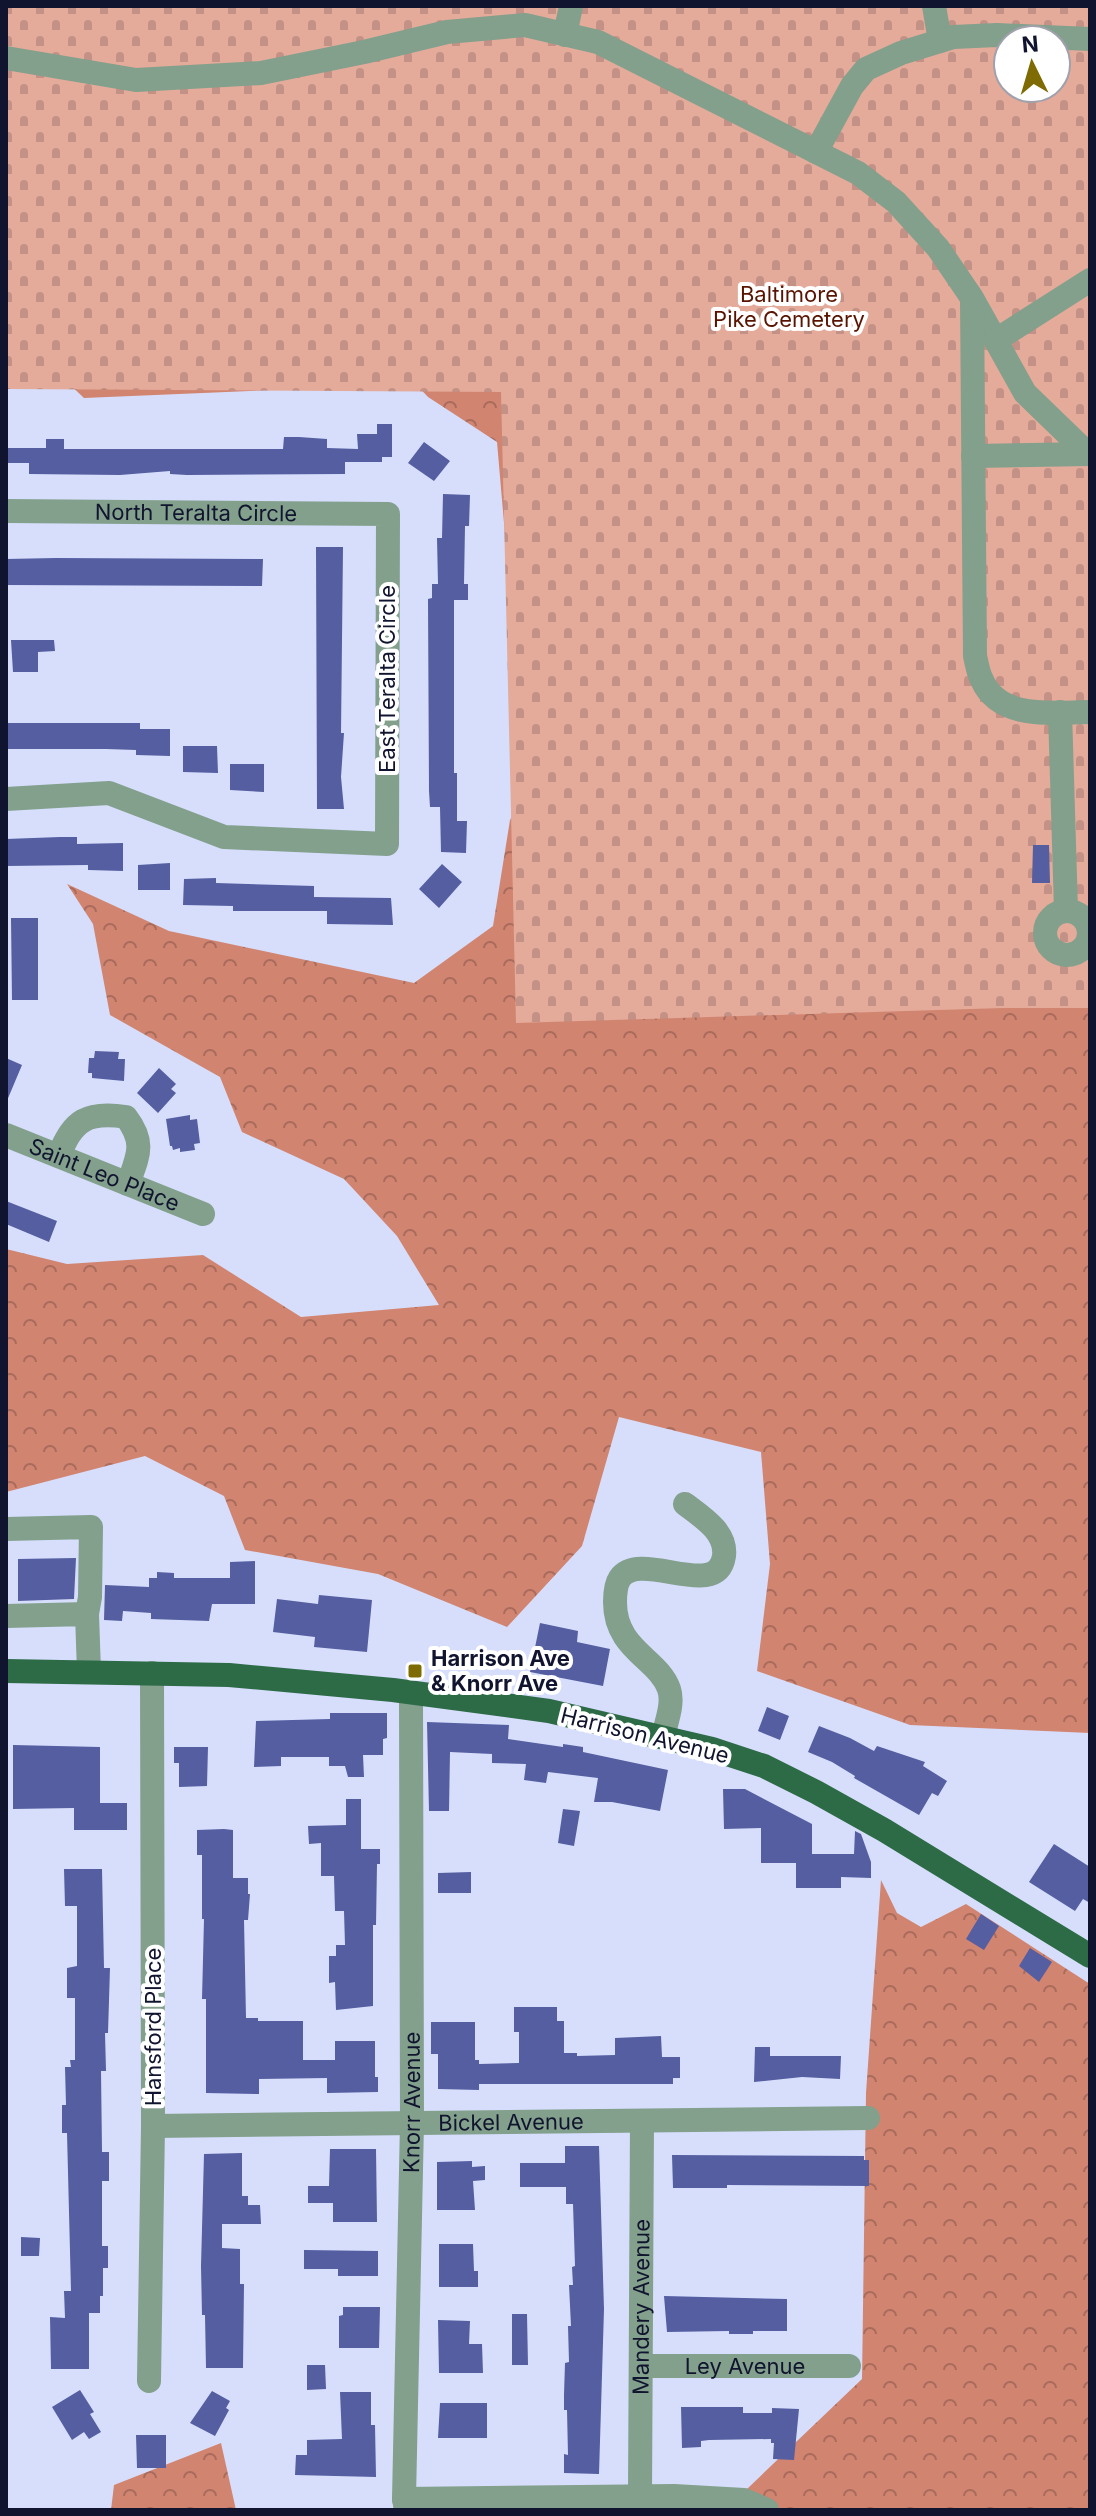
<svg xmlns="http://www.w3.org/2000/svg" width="1096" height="2516" viewBox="0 0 1096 2516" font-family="Inter,sans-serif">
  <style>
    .forest { fill: url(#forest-crowns) }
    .cemetery { fill: url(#cemetery-stones); fill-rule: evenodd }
    .building { fill: #545ea0 }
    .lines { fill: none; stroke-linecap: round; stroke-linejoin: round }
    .minor { stroke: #82a08c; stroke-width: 24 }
    .major { stroke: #2d6b47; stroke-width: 24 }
    .poi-dot { fill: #7f6b03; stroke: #fff; stroke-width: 3 }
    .labels { text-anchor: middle; stroke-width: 8; stroke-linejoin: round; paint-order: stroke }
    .park-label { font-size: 22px; fill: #591401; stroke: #fff }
    .street-label { font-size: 22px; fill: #11142e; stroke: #fff }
    .poi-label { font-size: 22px; font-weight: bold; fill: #11142e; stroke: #fff; text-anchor: start }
  </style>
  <defs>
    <pattern id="forest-crowns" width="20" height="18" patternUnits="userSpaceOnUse" patternTransform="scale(2)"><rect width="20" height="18" fill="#d1846f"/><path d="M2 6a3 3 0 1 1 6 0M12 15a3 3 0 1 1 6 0" fill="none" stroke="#a86b5c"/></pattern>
    <pattern id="cemetery-stones" width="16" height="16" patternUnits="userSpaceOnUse" patternTransform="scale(2)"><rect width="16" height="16" fill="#e4aa9a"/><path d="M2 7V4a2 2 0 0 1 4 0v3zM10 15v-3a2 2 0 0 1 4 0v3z" fill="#c39185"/></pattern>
  </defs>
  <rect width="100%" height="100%" fill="#d7defc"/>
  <path class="forest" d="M372,119l631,889h87v725l-180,-8 -153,-54 13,-107 -9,-112 -142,-35 -37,129 -75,81 -129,-53 -133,-24 -21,-54 -79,-40 -139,36v-243l61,15 136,-9 98,62 138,-12 -42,-69 -53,-57 -102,-47 -22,-55 -110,-62 -17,-91 -26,-40 102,47 245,52 79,-57 17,-106 55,-95 -52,-98 -16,-185 -69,-45 -62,-65 -71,57 -211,9 -56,-53 -22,-225z
    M881,1880l16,33 24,14 45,-23 124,80v526h-365l137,-131 4,-286z
    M221,2443l15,67h-125l3,-25z"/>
  <path class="cemetery" d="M6,6h1084v1002h-87l-487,15 -15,-631 -495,-3zM1008,40h48v48h-48z"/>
  <path class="building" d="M377,424h15v33h-10v5h-37v12l-158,1 -17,-1v-3l-50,4 -91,-1v-11h-23v-15h40v-9h18v10h219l1,-12h15l28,2v9l31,1 -1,-15h20z
    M424,442l26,19 -16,20 -26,-18z
    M443,494l27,1 -1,31h-4l-1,58h4v16h-14v173h3v48h10l-1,32 -25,-1 -1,-45h-10l-1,-16 -1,-192 4,-1v-14h6l-1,-46h5z
    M316,547h27l-2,186h3l-3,44 3,32h-27z
    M56,558l207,1 -1,27 -256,-1v-26z
    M11,640h43l1,11 -17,1v20h-25z
    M6,723h134v6h30v27l-34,-1v-5l-30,-1h-100z
    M183,746h34l1,27 -35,-1z
    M230,764h34v28l-34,-2z
    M60,837h17v7l46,-1v28l-35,-1v-5l-82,1v-27z
    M1033,845h16l1,38h-18z
    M170,863v27h-32v-25z
    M442,864l20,18 -23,26 -20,-19z
    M216,878v5l98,3v11l77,1 2,27 -66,-1v-13h-94v-5l-50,-1 1,-26z
    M11,918h27v82h-26z
    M95,1051l24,1 -1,7h7l-1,22 -32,-3v-5h-4l1,-15h5z
    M6,1058l16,7 -16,38z
    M159,1068l17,16 -5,5 5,4 -18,20 -21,-20z
    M190,1115v5l7,-1 3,24 -6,1 1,6 -15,2v-4l-7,2 -1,-4h-2l-4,-27z
    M6,1201l51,20 -8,21 -43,-18z
    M76,1558l-2,41 -56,2v-42z
    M255,1561v43h-43l-3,17 -58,-2v-6l-28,-2 -1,10 -18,-1 1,-35 44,2v-9h8v-6l17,1v5h56v-16z
    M319,1595l53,5 -5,52 -53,-5 1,-10 -42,-5 4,-33 41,5z
    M540,1623l38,8 -1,11 33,7 -7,37 -73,-14z
    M767,1707l22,9 -9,24 -22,-9z
    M330,1713h57v25l-4,1v16h-20l1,22h-16l-3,-11h-16v-9h-48v9l-27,1 2,-46 74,-2z
    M427,1722l82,3 -1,14 55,8v-3l20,3v5l85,18 -8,41 -48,-9h-18l4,-24 -50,-6 -2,11 -22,-3 2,-16 -34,-1v-9l-42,-2 -1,59h-20z
    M819,1726l31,12 24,13 3,-5 48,16 -2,4 24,15 -9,15 -6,-3 -13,22 -65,-37 1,-2 -23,-14 -24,-10z
    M13,1745l87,2v56h27v27h-53v-22l-61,1z
    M174,1747h34l-1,39 -28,1v-24h-5z
    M723,1789h22l67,35v30h42l1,-23 6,3 10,28v16l-30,-1v11h-45v-25h-35v-35l-37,1z
    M346,1799h15v50h19v15h-3l-1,61h-3v81l-37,4 -1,-28 -6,1v-27h7v-11h9l-1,-34h-9l-1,-35h-13v-33l-12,1 -1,-18 38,-1z
    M563,1809l17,2 -6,35 -16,-3z
    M224,1829l9,1v48h15v16h2l-2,26h-4l2,98h12v3h45v39h32v-19h40v36h3v15l-51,1v-15l-68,1v15l-53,-1v-94h-4l2,-80h-2v-64h-5v-25z
    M1054,1844l36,23v36l-7,-4 -8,12 -46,-29z
    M64,1869h38l2,99h6l-2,65h-3l1,38h-5l1,81h7v29h-7v65h6v22h-5v28h-3v17h-11v56h-38l-1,-52 15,1 -1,-27h7l-4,-158h-5v-28h4l-1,-38h6l-1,-7h5v-62h-8v-30l10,-2v-60h-12z
    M471,1872v21h-33v-20z
    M981,1914l18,12 -15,24 -18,-11z
    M1030,1948l22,14 -13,20 -20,-16z
    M514,2007h43v14h7v32h13v3l38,-1v-17l46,-2 1,21h18v21h-7v6h-194v6l-41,-1v-35h-7v-32h44v38h4v4l40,-1v-31h-5z
    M755,2047h15v9h71l-1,23 -38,-2 -48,5z
    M565,2146h34l5,163 -5,165 -35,-1v-19l4,1 -1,-45h-3v-15l1,-32 4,-1 -1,-36h3l-2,-41h4l-1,-18 3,-1 -2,-62h-7v-17h-46v-24h45z
    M330,2149h46l1,73h-44v-19h-25v-17h21z
    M242,2153v43h6v9h12l1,19h-39v24l18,1v35h4l-1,84h-37l-1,-53h-3l-1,-49 3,-112z
    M672,2155l192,1v4h5v26l-142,-1v3h-54z
    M472,2161v6l13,-1v14l-12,1 2,29h-38v-48z
    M21,2237l19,1 -1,18h-18z
    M439,2244h34l1,27h4v16h-39z
    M304,2250l74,1v25h-40v-7h-34z
    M664,2296l123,3v32h-34v3h-24v-3l-62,1z
    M343,2307h37l-1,41h-40v-32l4,-1z
    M512,2314h15l1,51h-16z
    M438,2320l32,1 -1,23h13l1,29h-44z
    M307,2365h18l1,24 -19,1z
    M80,2390l14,22 -4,2 11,18 -12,7 -5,-7 -12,8 -20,-33z
    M212,2391l18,10 -4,7 3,2 -14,26 -25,-13z
    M340,2392h31v33h4l1,52 -81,-2 1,-20h11v-15l35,-1z
    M440,2403h47v35h-49z
    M681,2407h62v6h29v-5l27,1 -5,51 -21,-1 1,-16h-3v-4l-62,1 -8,1v6l-19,1z
    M136,2435h30v33h-29z"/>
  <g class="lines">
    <g class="minor">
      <path d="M934,6l6,35"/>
      <path d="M565,35l6,-29"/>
      <path d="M6,58l130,22 125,-7 103,-21 83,-20 78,-7 73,17 260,131 38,29 42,46 34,50 53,95 63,61"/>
      <path d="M816,152l36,-66 14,-17 35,-16 52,-16 44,-2 93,4"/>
      <path d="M972,300l3,356c2,8 3,17 7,24 18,41 72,32 108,32"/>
      <path d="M996,340l94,-60"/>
      <path d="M973,456l117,-2"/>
      <path id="s1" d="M6,511l382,3 -1,330 -163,-7 -115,-44 -103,6"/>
      <path d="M1060,712l6,198"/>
      <circle cx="1067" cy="933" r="22"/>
      <path id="s2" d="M6,1135l197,79"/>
      <path d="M59,1156c13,-36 29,-45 67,-39 20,26 12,39 2,67"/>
      <path d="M6,1529l85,-2 -1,70 -3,17"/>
      <path d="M6,1616l81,-2 2,58"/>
      <path d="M663,1737c3,-15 11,-33 6,-48 -11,-31 -54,-39 -54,-87 0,-6 1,-18 5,-24 21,-29 97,24 104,-22 3,-24 -22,-39 -39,-52"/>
      <path id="s3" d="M153,2126l715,-8"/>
      <path id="s4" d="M641,2366h208"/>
      <path d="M149,2381l4,-255 -1,-453"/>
      <path id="s5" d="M640,2495l2,-374"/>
      <path d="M404,2499l270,-3 70,4 23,10"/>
      <path id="s6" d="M406,2510l-2,-11 8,-376 -1,-430"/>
    </g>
    <path class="major" d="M6,1671l223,4 164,15 156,21 163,38 52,17 52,26 68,38 206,126"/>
  </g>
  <rect class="poi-dot" x="407" y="1663" width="16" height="16" rx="4"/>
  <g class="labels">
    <g class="park-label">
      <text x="789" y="302">Baltimore<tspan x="789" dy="25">Pike Cemetery</tspan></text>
    </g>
    <g class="street-label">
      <text dy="8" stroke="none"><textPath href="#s1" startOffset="190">North Teralta Circle</textPath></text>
      <text transform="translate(387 679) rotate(-90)" y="8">East Teralta Circle</text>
      <text dy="8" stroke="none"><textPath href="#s2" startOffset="106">Saint Leo Place</textPath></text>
      <text transform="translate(645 1735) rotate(14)" y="8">Harrison Avenue</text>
      <text transform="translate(153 2027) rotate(-90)" y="8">Hansford Place</text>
      <text dy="8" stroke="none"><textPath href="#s6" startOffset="408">Knorr Avenue</textPath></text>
      <text dy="8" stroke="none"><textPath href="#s3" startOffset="358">Bickel Avenue</textPath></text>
      <text dy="8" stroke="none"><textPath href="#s5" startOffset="188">Mandery Avenue</textPath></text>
      <text dy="8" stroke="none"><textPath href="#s4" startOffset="104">Ley Avenue</textPath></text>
    </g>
    <g class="poi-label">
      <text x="431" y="1666">Harrison Ave<tspan x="431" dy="25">&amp; Knorr Ave</tspan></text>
    </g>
  </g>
  <rect width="1096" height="2516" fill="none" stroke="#11142e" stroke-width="16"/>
  <g transform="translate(1032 64) rotate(355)"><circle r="38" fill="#ffffff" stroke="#a0a1ab" stroke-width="2"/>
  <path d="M0-6L14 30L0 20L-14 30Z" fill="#7f6b03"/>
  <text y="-12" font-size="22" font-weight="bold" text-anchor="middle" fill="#11142e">N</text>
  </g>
</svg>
